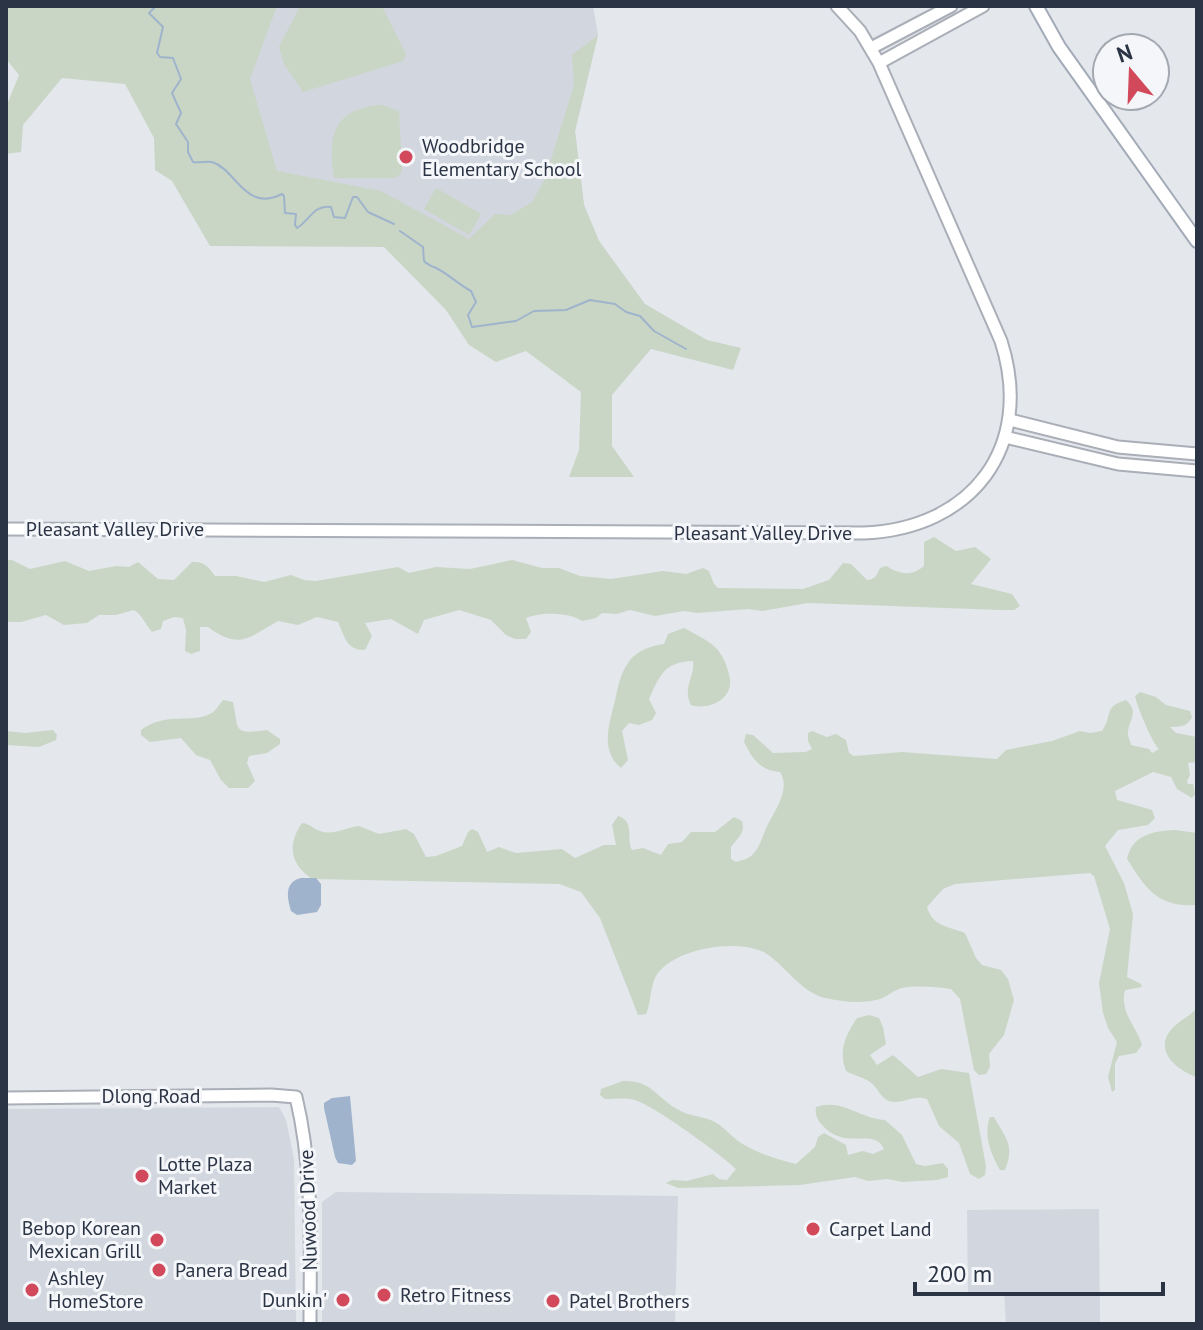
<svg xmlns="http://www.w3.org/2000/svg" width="1203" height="1330" viewBox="0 0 1203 1330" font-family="'PT Sans',sans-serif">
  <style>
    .built { fill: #d2d6de }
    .green { fill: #c9d6c5 }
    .water { fill: #9fb4cc }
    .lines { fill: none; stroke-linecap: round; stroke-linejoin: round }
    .stream { stroke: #9fb4cc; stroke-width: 2 }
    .secondary-casing { stroke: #a9aeb7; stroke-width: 15 }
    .primary-casing { stroke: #a3abb8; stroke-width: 16 }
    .secondary { stroke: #fff; stroke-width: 11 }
    .primary { stroke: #fff; stroke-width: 12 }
    .poi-dot { fill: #d1495b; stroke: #f4f6f9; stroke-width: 3 }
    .labels { text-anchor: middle; stroke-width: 6; stroke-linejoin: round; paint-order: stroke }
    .poi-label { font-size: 20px; fill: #2b3445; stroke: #f4f6f9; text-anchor: start }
    .street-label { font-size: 20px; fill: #2b3445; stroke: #f4f6f9 }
  </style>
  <rect width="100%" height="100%" fill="#e4e7ec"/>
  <path class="built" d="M205,6h388l5,29 -23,96 9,74 15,36 23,32h-122l-242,-90z
    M279,1107l7,13 8,39 2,165h-290v-215z
    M336,1192l342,4 -3,128h-353v-122z
    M1099,1209l1,115h-94l-2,-32 -36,1 -1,-83z"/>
  <path class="green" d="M6,6h271l-27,73 27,92 104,20 88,48 26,-25 16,1 21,-13 13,-23 29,-94 -2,-30 26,-20 -23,96 9,74 15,36 46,63 62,36 34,8 -8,22 -82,-21 -39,46v51l22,31h-65l10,-27 2,-58 -55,-41 -30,11 -27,-17 -23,-35 -62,-63 -174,-1 -38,-65 -17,-11 -1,-32 -29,-54 -63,-6 -39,47 -2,27 -15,2v-47l13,-32 -13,-16z
    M300,6h82l24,48 -3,7 -100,31 -19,-28 -5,-17z
    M382,105l17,6 3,61 -6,6h-62c-7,-43 0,-70 48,-73z
    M436,188l45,26 -12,21 -45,-26z
    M934,537l22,14 19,-4 16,12 -20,25 41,10 8,12 -6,4h-13l-193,-7 -46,8 -14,-2 -51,4 -13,-2 -29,5 -25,-6 -13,4 -15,-1 -6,5 -14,3c-13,-9 -41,-9 -56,-3l5,14 -5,7h-11l-9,-4 -15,-15 -32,-10 -35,10 -6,14 -27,-15 -26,4 7,13 -7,14c-19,0 -20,-13 -27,-28l-21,-5 -19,8 -20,-4c-30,17 -39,29 -70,6h-8v24l-9,3 -6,-3 1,-21 -3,-12 -9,-1 -11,4 -2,8 -9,3c-7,-8 -9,-16 -18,-22l-18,5h-17l-12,8 -23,2 -18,-10 -25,7h-15v-62h6l18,9 35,-8 24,10 27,-5 13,1 9,-5 20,17 16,1 18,-18c12,-1 17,5 23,14h21l28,6 27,-7 13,5 12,1 82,-14 11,6 27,-6 34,2 42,-9 30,8h17l21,8 31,3 52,-8 23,3 17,-6 6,3 5,13 4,4 85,1 26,-9 14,-17 8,1 16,16c8,0 10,-5 13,-12l6,-2c14,8 25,11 38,0v-24z
    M684,628c11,6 29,14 36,25 5,7 11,23 10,31 -1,18 -25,26 -39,21 -9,-18 4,-27 2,-44 -29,1 -33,14 -44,38l7,14 -4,7 -13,5 -10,-2 -7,8 6,29 -7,8c-23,-19 -10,-48 -5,-72 3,-14 5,-24 14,-36 9,-10 21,-14 34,-16l4,-10z
    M1140,692l16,5 10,8 24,6 2,6c-6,11 -11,9 -22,10l6,6 21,4v25l-9,1 2,12 -3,6 1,3h5l2,10 -3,4 -15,-9 -6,-12 -18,-5 -38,19 2,9 35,10 3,8 -7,7 -30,5 -13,16 19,37 9,31 -6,63 14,7 1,3 -17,3c-6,22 12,37 17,55l-6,8 -17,3 -4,8v26l-3,2 -4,-15 9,-35 -9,-14 -5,-15 -4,-30 11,-54 -16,-53 -4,-3 -135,11 -12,5 -16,18c6,20 21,19 38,26l11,25 6,7 19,5 7,9 6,21 -10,35 -15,19 1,13 -4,7 -7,1 -5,-5 -14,-71 -9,-10c-15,-2 -34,-4 -49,-1 -8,2 -14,8 -22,11 -17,5 -37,3 -55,-1 -24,-6 -39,-31 -58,-44 -27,-17 -97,-6 -112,24 -5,11 -4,25 -9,36l-8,1 -38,-97 -19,-26 -22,-8 -247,-5c-22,-15 -25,-34 -10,-56 9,1 11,6 18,8 14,5 27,-4 39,-5l20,8 27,-5 8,5 12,23 10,-1 26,-10 6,-14 4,-3 6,3 9,20 12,-5 17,6 46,-4 13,9 29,-13h12l-4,-20 6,-9c17,5 8,22 14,34l11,-2 18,7 7,-11 14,-2 9,-10h24l19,-15 8,4c4,12 -5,17 -11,26v12l5,3c6,-2 13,-3 17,-8 7,-7 10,-19 14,-28 8,-16 24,-37 13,-54 -20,-1 -28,-14 -36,-30l2,-8 7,1 20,18 33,-1 6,-3 -4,-8v-8l4,-2 15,6 9,-3 10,6 3,13 5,3 48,-4 95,7 9,-9 46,-9 28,-10 10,2 12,-2c11,-16 1,-24 24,-31 13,12 4,18 2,31 -1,5 2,9 3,14l18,4 3,4 7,-4c-7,-6 -22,-43 -24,-53z
    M223,700l10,2c6,28 -1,33 34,28l13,9v5l-13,9 -18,3 -2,7 8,18 -7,7h-19l-8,-8 -11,-20 -14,-5 -15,-17 -31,4 -9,-7v-5c26,-19 50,-6 69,-16 5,-2 9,-9 13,-14z
    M53,730l4,5 -1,5 -17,7 -33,-2v-14l19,2z
    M1175,830l22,3v72c-40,2 -50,-15 -70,-46 5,-24 26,-28 48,-29z
    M1197,1007v70c-24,-8 -47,-31 -20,-53 8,-7 15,-9 20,-17z
    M869,1015l10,3 4,9 3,17 -16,11 7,10 16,-10 25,22 23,-8 28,4 17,93 -1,9 -6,4 -9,-5 -11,-31 -20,-17 -12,-27c-13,-4 -20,3 -32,3 -14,0 -16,-14 -25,-20 -7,-5 -17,-7 -24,-11 -8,-20 0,-37 11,-53z
    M623,1081c28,-1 32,15 54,28 11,7 24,7 36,12 10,5 16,13 25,20 18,12 37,18 58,23l19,-17 3,-10 6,-4 22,12 2,10 15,-4 10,3 11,-5c-10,-23 -38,3 -62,-24 -5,-6 -7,-10 -6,-18 26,-9 44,12 69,13l17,15 14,29 9,2 18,-3 5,6v8l-11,3 -35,2 -14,-3 -20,2 -13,-4 -55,8 -122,3 -12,-5 6,-3 15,1 26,-7 6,5 8,1 9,-11c-13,-13 -90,-70 -106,-70 -7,-1 -17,0 -25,0l-5,-4 1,-6z
    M990,1117h4c12,22 21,28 11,53h-5c-9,-16 -17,-35 -10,-53z"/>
  <path class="water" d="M301,878h15l5,6v21l-4,7 -20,3 -6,-4c-4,-13 -7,-29 10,-33z
    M350,1096l6,65 -4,4 -14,-2 -3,-6 -11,-49v-5l8,-5z"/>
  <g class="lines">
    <path class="stream" d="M156,6l-7,7 14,14 -6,26 3,4 13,1 8,21 -9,14 9,20 -5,11 12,18v10l5,10c6,1 14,-1 19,0 24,7 33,51 70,32l2,2 1,17 11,1 -1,11 2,3c12,-7 17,-24 34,-21l3,10 11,1 8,-21h4l11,15 26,12
      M400,231l23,16 1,14c3,3 7,5 12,7 11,5 22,16 35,23l5,11 -8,13 4,12 44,-6 18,-10 32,-1 24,-10 25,4 11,8 14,4 14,15 32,18"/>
    <defs>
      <path id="secondary" d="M871,48l80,-42
        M879,63l104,-57
        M1010,420l108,27 79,7
        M1005,437l113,27 79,7
        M6,529l857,4c109,-4 172,-86 138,-192l-122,-278 -19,-32 -23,-25
        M6,1098l265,-3 25,2c18,75 14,151 14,227"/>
      <path id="primary" d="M1036,6l23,41 138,194"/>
    </defs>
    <use href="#secondary" class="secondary-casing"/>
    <use href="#primary" class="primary-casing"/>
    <use href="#secondary" class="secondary"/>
    <use href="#primary" class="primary"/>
  </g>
  <g class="poi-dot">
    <circle cx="406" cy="157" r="8"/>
    <circle cx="142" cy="1176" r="8"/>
    <circle cx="813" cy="1229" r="8"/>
    <circle cx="157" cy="1240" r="8"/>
    <circle cx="159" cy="1270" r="8"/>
    <circle cx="32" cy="1290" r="8"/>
    <circle cx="384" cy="1295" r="8"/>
    <circle cx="343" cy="1300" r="8"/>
    <circle cx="553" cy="1301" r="8"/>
  </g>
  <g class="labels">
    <g class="poi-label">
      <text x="422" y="153">Woodbridge<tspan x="422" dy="23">Elementary School</tspan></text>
      <text x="158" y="1171">Lotte Plaza<tspan x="158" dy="23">Market</tspan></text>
      <text x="141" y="1235" text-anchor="end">Bebop Korean<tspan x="141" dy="23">Mexican Grill</tspan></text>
      <text x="829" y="1236">Carpet Land</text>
      <text x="175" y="1277">Panera Bread</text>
      <text x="48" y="1285">Ashley<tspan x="48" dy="23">HomeStore</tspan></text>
      <text x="400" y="1302">Retro Fitness</text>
      <text x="327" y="1307" text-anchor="end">Dunkin'</text>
      <text x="569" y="1308">Patel Brothers</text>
    </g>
    <g class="street-label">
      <text x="115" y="536">Pleasant Valley Drive</text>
      <text x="763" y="540">Pleasant Valley Drive</text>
      <text x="151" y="1103">Dlong Road</text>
      <text transform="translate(308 1210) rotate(-92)" y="7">Nuwood Drive</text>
    </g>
  </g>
  <rect width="1203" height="1330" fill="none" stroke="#2b3445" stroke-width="16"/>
  <g transform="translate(1131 72) rotate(341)"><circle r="38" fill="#f4f6f9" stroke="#a4a8b1" stroke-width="2"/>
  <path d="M0-6L14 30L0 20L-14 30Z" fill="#d1495b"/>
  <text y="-12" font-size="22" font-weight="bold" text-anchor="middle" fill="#2b3445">N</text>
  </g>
  <path d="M915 1282v12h248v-12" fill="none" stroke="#2b3445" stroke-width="4"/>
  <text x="927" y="1282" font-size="24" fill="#2b3445" stroke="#f4f6f9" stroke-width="6" paint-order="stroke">200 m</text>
</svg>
